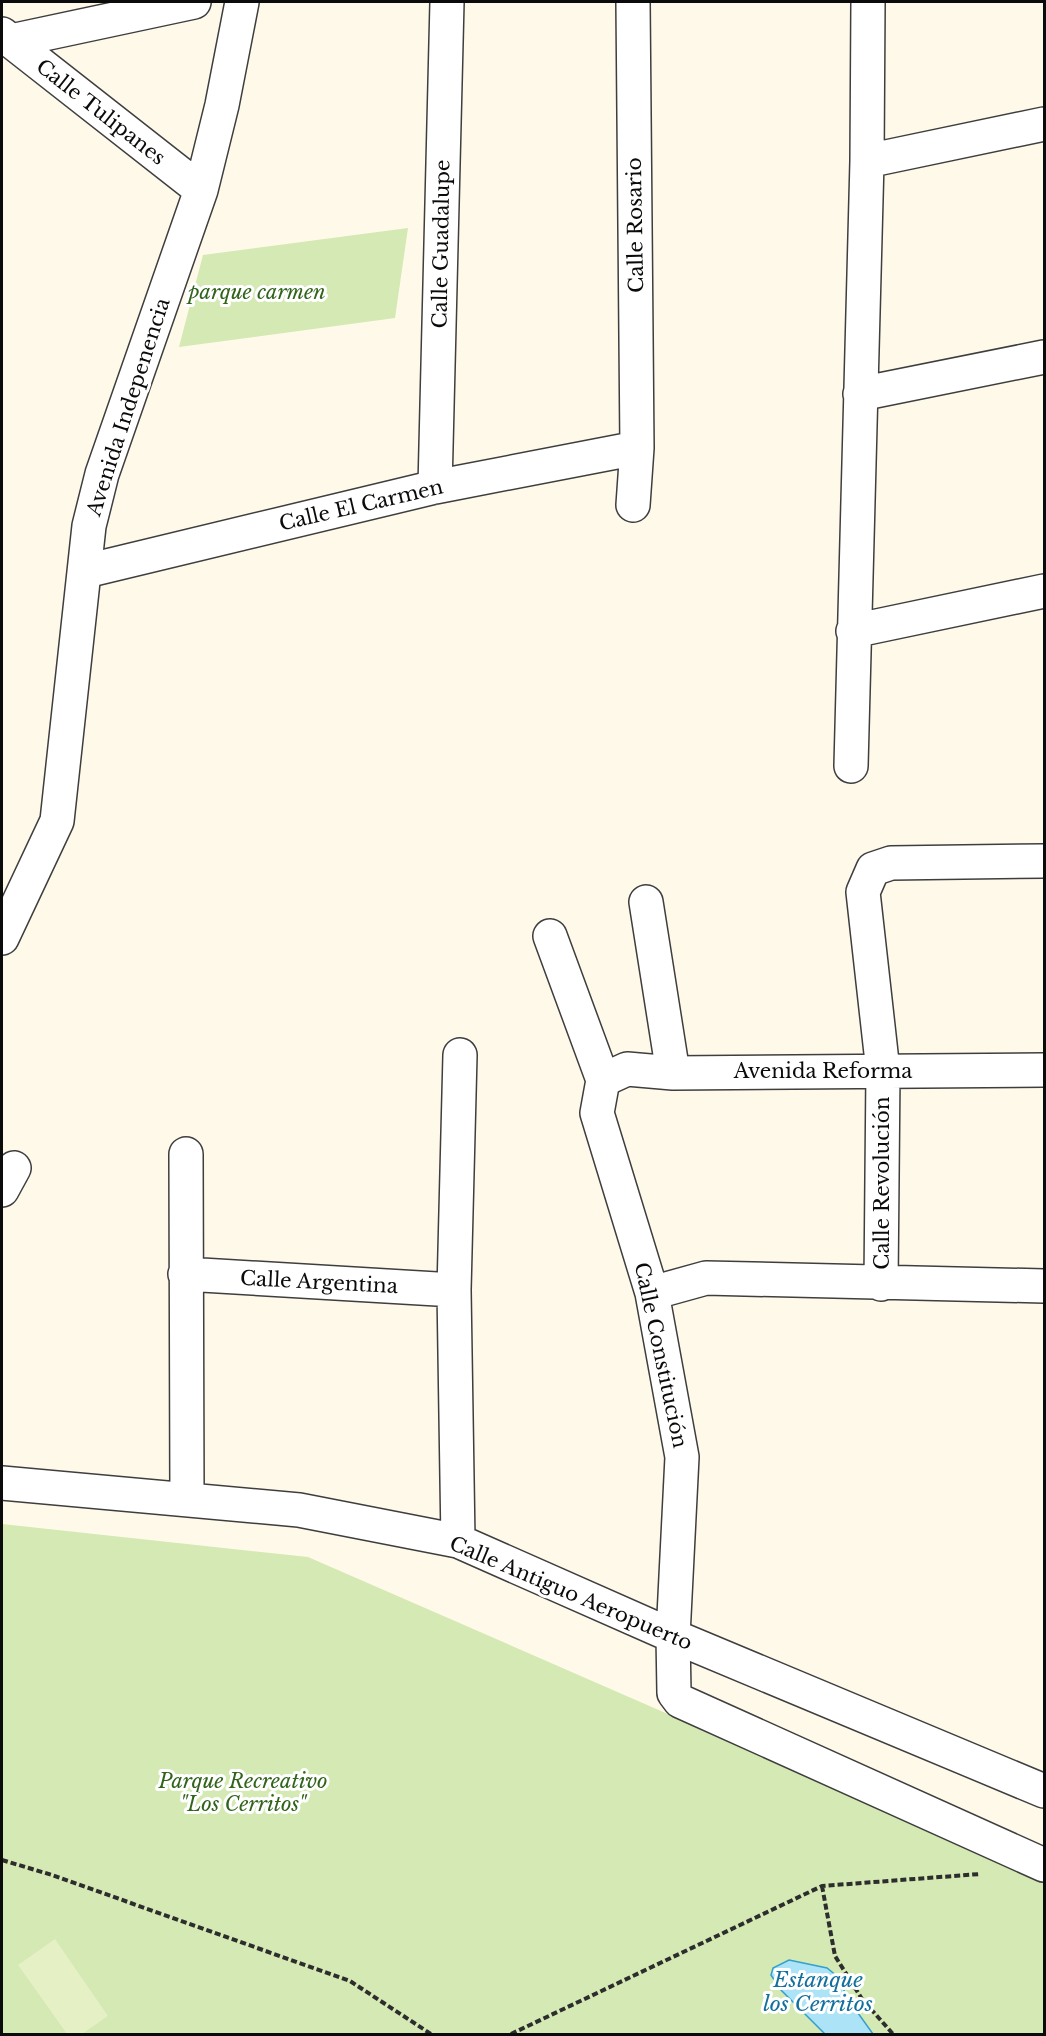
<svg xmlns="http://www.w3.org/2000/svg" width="1046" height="2036" viewBox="0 0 1046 2036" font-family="'Libre Baskerville',serif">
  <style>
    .green { fill: #d4e9b3 }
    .pitch { fill: #e6f0c5 }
    .water { fill: #ade3f7; stroke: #33a0cf; stroke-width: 1.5 }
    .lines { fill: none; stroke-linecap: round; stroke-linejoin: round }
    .minor-casing { stroke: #3e3e3e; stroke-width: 36 }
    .path { stroke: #2d2d2d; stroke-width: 4; stroke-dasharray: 6 3; stroke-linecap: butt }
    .minor { stroke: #fff; stroke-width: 33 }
    .labels { text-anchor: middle; stroke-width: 6; stroke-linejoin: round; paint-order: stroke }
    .street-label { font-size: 20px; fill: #0b0b0b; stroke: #fff }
    .park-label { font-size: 20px; font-style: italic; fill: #31631b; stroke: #fff }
    .water-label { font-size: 21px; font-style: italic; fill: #136f9e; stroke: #fff }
  </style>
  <rect width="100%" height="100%" fill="#fff9e9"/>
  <path class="green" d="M408,228l-13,90 -216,29 24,-92z
    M2,1524l306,33 736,321v156h-1042z"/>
  <path class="pitch" d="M55,1939l53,77 -26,18h-15l-49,-69z"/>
  <path class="water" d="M789,1960l38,8 11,9 10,22 25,35h-48l-44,-44 -10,-15 2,-7z"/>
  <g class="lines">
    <defs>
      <path id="minor" d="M2,34l199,156
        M11,41l183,-39
        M867,161l177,-37
        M860,394l184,-37
        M435,487l12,-485
        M633,505l4,-57 -4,-446
        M86,571l349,-84 202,-39
        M853,631l191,-40
        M851,766l16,-605 1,-159
        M646,902l27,171
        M550,936l53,144
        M2,938l55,-117 32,-295 13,-52 99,-284 21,-85 20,-103
        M603,1080l-6,33 55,180 30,164 -9,179 1,57 6,8 364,164
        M603,1080l24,-11 46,4 371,-3
        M186,1154l1,345
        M2,1190l12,-22
        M185,1274l269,16
        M881,1284l2,-213 -20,-179 10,-23 18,-6 153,-2
        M652,1293l54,-15 338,8
        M2,1483l297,27 159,31 215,95 371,155
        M458,1541l-4,-251 6,-235"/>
    </defs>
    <use href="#minor" class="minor-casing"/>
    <path class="path" d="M2,1860l50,15 298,106 81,53
      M822,1886l13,70 27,43 31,35
      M511,2034l311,-148 158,-12"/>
    <use href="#minor" class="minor"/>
  </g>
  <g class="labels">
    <g class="street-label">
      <text transform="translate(101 112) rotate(38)" y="7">Calle Tulipanes</text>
      <text transform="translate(635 225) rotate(-91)" y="7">Calle Rosario</text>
      <text transform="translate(441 244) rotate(-89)" y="7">Calle Guadalupe</text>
      <text transform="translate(128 407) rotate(-72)" y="7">Avenida Indepenencia</text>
      <text transform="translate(361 505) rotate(-13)" y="7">Calle El Carmen</text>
      <text x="823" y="1078">Avenida Reforma</text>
      <text transform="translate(882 1183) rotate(-90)" y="7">Calle Revolución</text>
      <text transform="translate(319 1282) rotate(3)" y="7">Calle Argentina</text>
      <text transform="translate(661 1355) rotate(78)" y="7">Calle Constitución</text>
      <text transform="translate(571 1593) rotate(23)" y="7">Calle Antiguo Aeropuerto</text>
    </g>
    <g class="park-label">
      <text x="257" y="299">parque carmen</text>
      <text x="243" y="1788">Parque Recreativo<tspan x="243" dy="23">"Los Cerritos"</tspan></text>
    </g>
    <g class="water-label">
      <text x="818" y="1987">Estanque<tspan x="818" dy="24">los Cerritos</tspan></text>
    </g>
  </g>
  <rect width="1046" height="2036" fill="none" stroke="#0b0b0b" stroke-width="6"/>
</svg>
